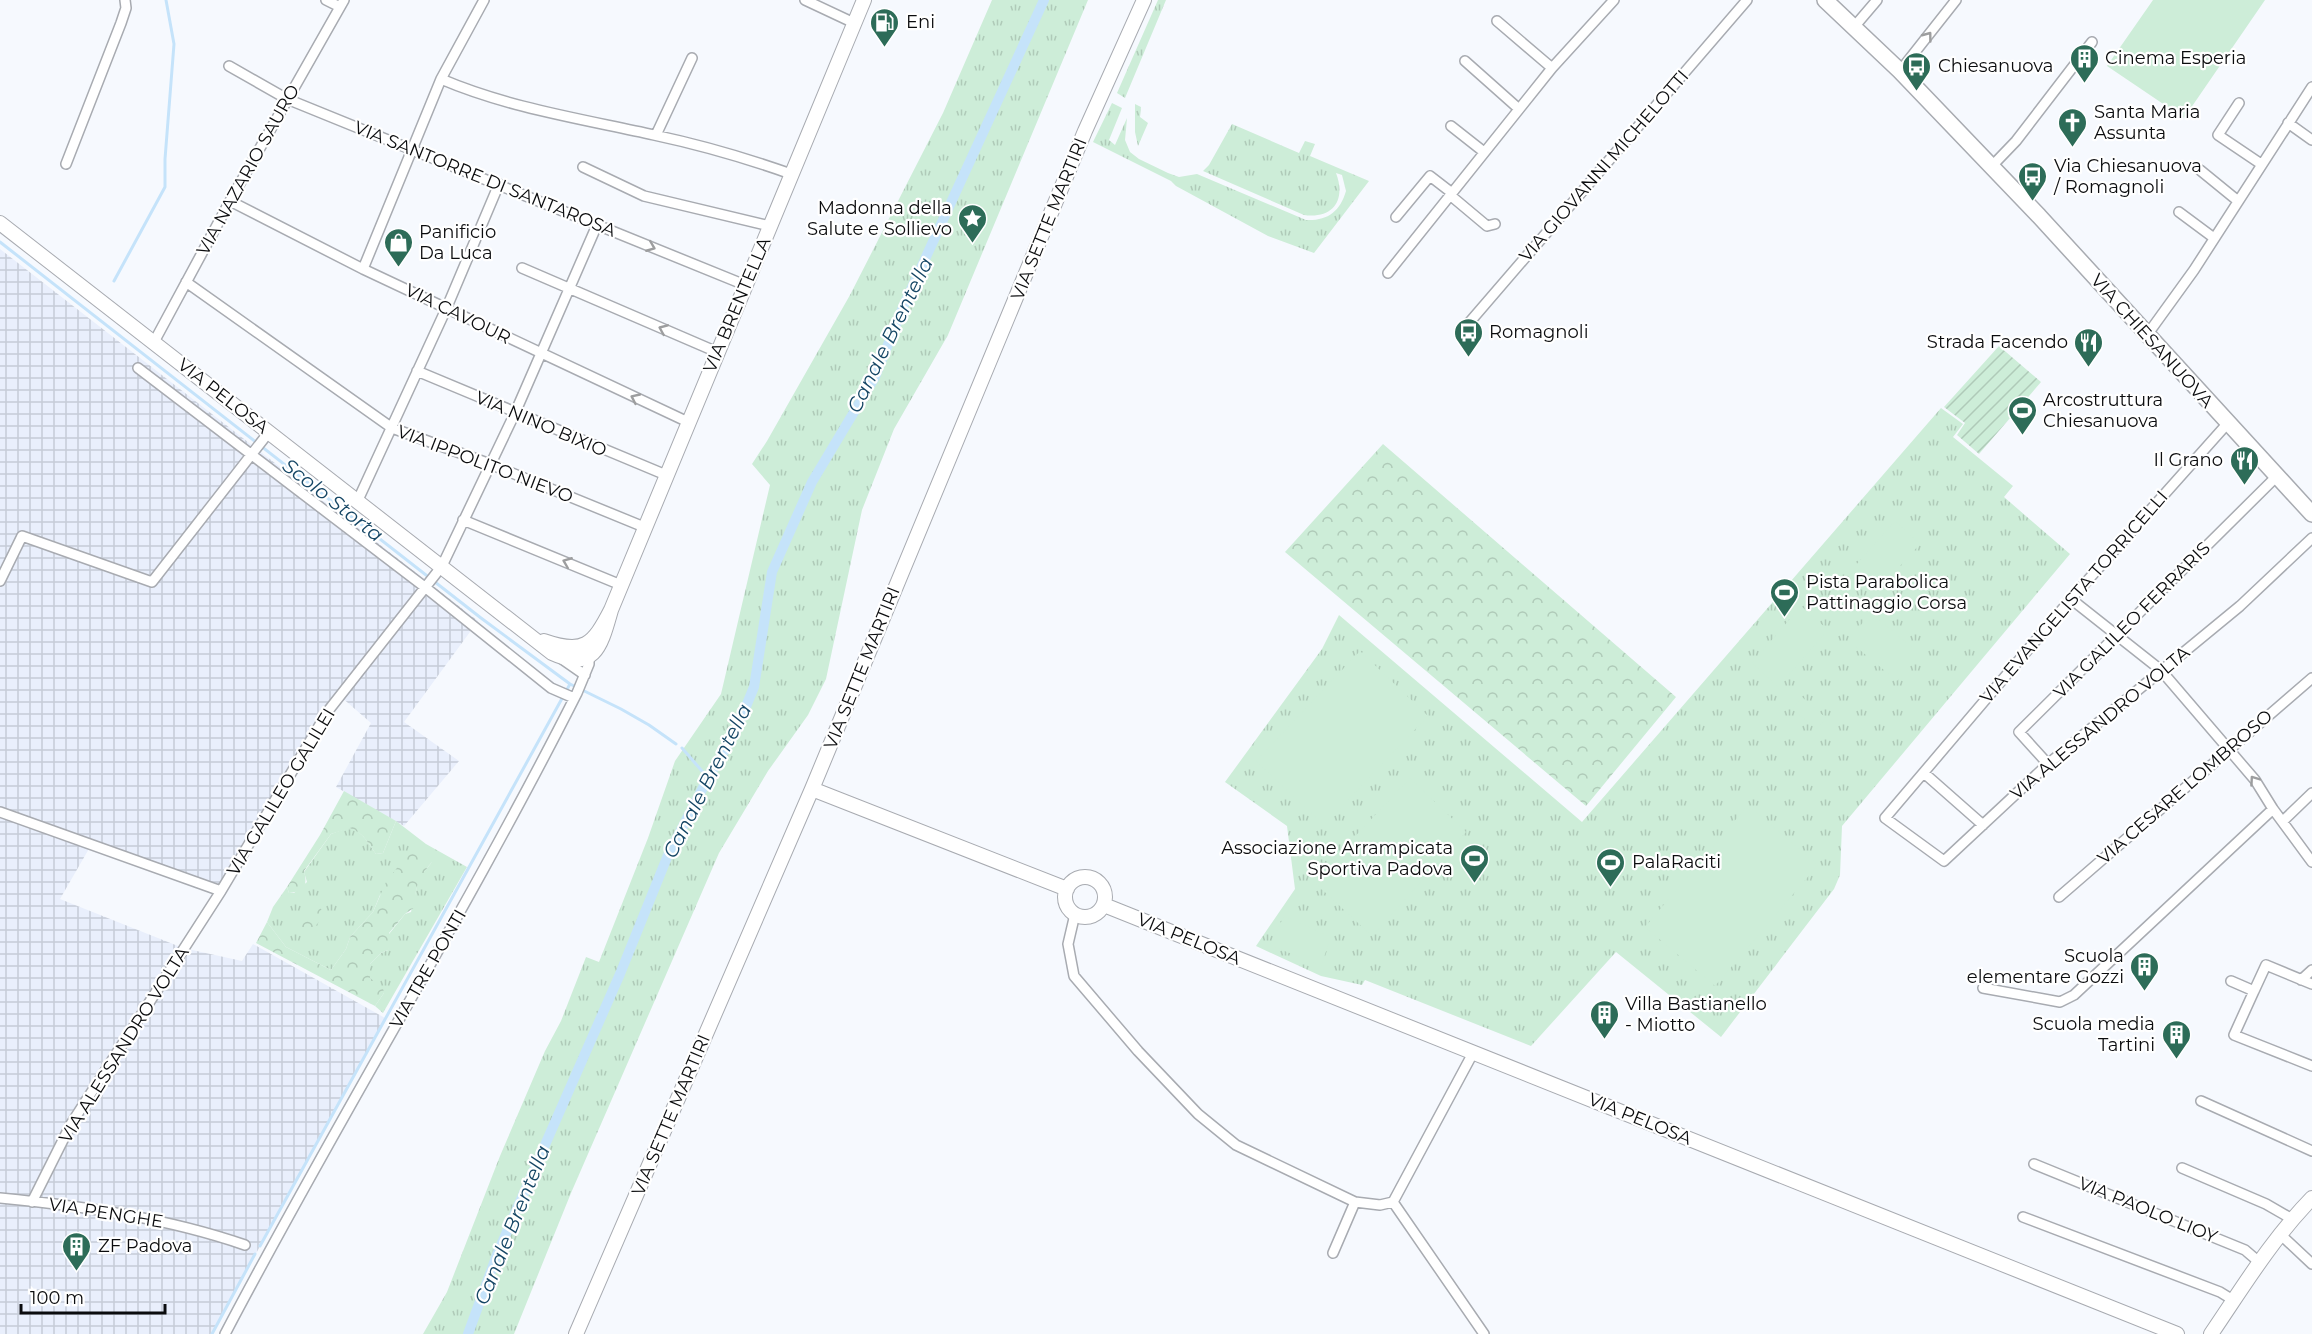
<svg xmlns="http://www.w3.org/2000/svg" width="2312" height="1334" viewBox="0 0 2312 1334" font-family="Montserrat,sans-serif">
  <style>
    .industrial { fill: url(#industrial-grid) }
    .grass { fill: url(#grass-tufts) }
    .forest { fill: url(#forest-crowns) }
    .garden { fill: url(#garden-furrows) }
    .pitch { fill: #cdedd8 }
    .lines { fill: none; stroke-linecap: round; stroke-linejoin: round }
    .stream { stroke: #c5e3fa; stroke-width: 3 }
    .canal { stroke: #c5e3fa; stroke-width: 10 }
    .street-casing { stroke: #a8abb1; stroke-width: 12 }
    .secondary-casing { stroke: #a8abb1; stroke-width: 16 }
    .primary-casing { stroke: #a8abb1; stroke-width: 18 }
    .street { stroke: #fff; stroke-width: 9 }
    .secondary { stroke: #fff; stroke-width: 14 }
    .primary { stroke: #fff; stroke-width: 15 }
    .oneway { stroke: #9d9e9f }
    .labels { text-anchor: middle; stroke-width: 4.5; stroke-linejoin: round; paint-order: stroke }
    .poi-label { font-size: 18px; fill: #0b0c0e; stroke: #fff; text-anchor: start }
    .street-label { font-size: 18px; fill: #0b0c0e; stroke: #fff }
    .water-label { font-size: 20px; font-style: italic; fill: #154665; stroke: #fff }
  </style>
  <defs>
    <pattern id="industrial-grid" width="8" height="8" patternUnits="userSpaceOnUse" patternTransform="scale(1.5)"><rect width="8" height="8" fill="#e9effc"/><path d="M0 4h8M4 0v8" fill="none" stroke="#c6ccd7"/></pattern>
    <pattern id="grass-tufts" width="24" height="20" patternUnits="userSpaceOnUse" patternTransform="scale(1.5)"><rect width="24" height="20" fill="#cdedd8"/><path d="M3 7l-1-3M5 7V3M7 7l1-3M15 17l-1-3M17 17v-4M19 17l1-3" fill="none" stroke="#afcab8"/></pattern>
    <pattern id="forest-crowns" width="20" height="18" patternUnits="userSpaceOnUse" patternTransform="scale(1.5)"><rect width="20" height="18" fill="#cdedd8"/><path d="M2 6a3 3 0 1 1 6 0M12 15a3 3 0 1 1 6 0" fill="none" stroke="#afcab8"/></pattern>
    <pattern id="garden-furrows" width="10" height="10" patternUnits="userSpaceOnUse" patternTransform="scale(1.5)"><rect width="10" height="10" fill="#cdedd8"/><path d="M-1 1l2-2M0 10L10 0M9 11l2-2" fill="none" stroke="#afcab8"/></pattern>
  </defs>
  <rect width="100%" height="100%" fill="#f6f9fe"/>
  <path class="industrial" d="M0,249l478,372 -74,101 55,39 -55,65 -68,-39 35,-64 -31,-27 -122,198 -128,-47 -30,52 123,49 59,13 11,-17 132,74 -173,316h-212z"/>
  <path class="grass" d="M992,0h96l-140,335 -54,94 -32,81 -36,169 -18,36 -40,56 -49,82 -148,340 -57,141h-91l24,-42 53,-136 45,-105 16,-30 25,-64 13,5 49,-124 27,-77 46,-67 49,-209 -18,-21 15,-23 83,-146 93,-182z
    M1158,0h8l-41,98 -8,-5z
    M1112,103l10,5 -13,32 6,5 12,-27 -2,22 5,12 9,7 29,14 11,4 18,-3 109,46c21,1 34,-8 40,-29l-4,-16 -6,-2c10,26 -2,46 -32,42l-101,-44 6,-6 23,-41 67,29 6,-12 10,3 -5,12 59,25 -55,72 -46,-17 -92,-50 -5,-5 -78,-39z
    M1135,104l6,3 -1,10 8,6 -10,23 -3,-14z
    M1941,408l22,16 -10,13 60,49 -9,11 66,57 -228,272 -2,49 -6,14 -113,148 -105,-85 -85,94 -166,-66 -3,5 -41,-9 -65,-30 39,-57 -8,-63 -62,-44 97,-133 17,-34 243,207z
    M396,821l30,23 41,23 -84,146 -8,-7 9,-13 -14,-15v-14l11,-11 7,-3 1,-16 16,-20 6,-2 8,-34 13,-16 -52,33 -7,17 -23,25 -4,12 -15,21 -45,-23 -19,-25 6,-15 14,-20 2,6h5l13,-11 -3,-10 27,-38 19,-7c14,7 17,14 26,27l7,-1z"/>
  <path class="forest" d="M1383,444l293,253 -90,109 -301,-254z
    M344,791l52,30 -13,32 -7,1c-9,-13 -12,-20 -26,-26l-19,6 -27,37c4,15 0,21 -15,22l-2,-6 33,-52z
    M411,850l20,4 1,8c-12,14 -18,26 -17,45l-10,7 -16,19 2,9 -3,8 -7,3 -11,11v14l13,10 1,5 -9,13 -119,-63 11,-21 19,25 45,23 15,-21 4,-12 23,-25 13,-30z
    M312,904l8,3 4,8c-5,9 -12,13 -18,22l-6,-1 -4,-7c2,-10 7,-19 16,-25z"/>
  <path class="garden" d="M1999,346l42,36 -62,72 -22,-19 8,-12 -21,-16z"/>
  <path class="pitch" d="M2153,0h112l-81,118 -77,-52z
    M1895,521l25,23 -40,44 -25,-22z
    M1801,606l27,24 -50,57 -26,-24z
    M1871,613l49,41 -23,27 -49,-41z
    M1360,651l68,65 -104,109 -68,-64z
    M1802,697l24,21 -9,11 -25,-20z
    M1410,778l56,54 -94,104 -59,-55z
    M1748,805l70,60 -103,121 -70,-59z
    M1284,916l47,21 -10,29 -51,-21z"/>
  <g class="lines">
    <path class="stream" d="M0,242l481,376 89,66 51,25 28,16 27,19
      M114,281l51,-94v-28l9,-115 -8,-44
      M682,748l26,30
      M260,1246l310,-562
      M212,1334l43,-80"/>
    <path class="canal" d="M468,1334l30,-82 122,-278 48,-119 40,-77 27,-45 19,-46 18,-115 40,-90 63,-105 28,-70 141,-307"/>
    <defs>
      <path id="street" d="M326,0l14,7
        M805,0l49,23
        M1497,21l55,47
        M1854,27l23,-27
        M1465,61l54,48
        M229,66l58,33 458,186
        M1900,71l56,-71
        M441,79c68,29 141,40 213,56 47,10 92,23 137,39
        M2239,103l-21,32 43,29
        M2288,123l24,17
        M1451,126l33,26
        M656,135l36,-77
        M66,164l55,-141 5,-15 -1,-8
        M583,167l61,29 126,30
        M1991,167l25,-26 76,-99
        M2200,170l38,31
        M1450,195l37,31 8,-2
        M230,201l133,68 325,153
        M2179,212l35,26
        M1396,217l34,-41 22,17
        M522,268l195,84
        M363,269l78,-190 43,-79
        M1388,273l164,-205 62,-68
        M186,282l206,146 98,36 154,63
        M1462,331l285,-331
        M2147,335l47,-65 118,-183
        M154,342l76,-141 114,-201
        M138,368l288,220 125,100 23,10
        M417,371l249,104
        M2227,424l-156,175 -186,219 59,43 104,-97 192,-158 72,-68
        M358,500l89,-193 52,-123
        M463,520l158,65
        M0,581l22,-45 130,46 117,-150
        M2071,599l86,68 8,8 90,105 18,29 39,53
        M562,659l23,16
        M2048,764l-29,-32 257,-255
        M1924,773l59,52
        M0,812l221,79
        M2283,821l29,-28
        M2059,897l253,-219
        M1075,914l-7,30 6,32 64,75 60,63 38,31 119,57 25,3 13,-3 80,-149
        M2301,980l11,-10
        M2231,981l23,10 12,-26 46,19
        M1983,988l77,14 14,-7 199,-186
        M2254,991l-20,44 78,31
        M2201,1101l111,50
        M2034,1164l211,86 14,12
        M2182,1168l84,36 26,15
        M0,1198c82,8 167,20 245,47
        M32,1202l39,-78 150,-233 107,-180 114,-145 73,-153 82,-188
        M1393,1202l91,132
        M2023,1217l197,75 13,8
        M2280,1234l32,30
        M1333,1253l22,-51
        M225,1334c113,-216 242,-423 352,-641l12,-29v-10"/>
      <path id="secondary" d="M0,223l552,430c43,20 49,-8 59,-43
        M544,641c40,14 49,4 67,-31l253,-610
        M812,789l255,100
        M1065 897a20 20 0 1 1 40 0a20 20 0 1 1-40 0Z
        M1104,905l1073,429
        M576,1334l236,-545 273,-658 59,-131
        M2211,1334c32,-47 61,-95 101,-136"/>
      <path id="primary" d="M1825,0l75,71 139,145 273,298"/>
    </defs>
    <use href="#street" class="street-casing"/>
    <use href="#secondary" class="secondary-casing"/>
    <use href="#primary" class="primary-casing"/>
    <use href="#street" class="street"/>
    <use href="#secondary" class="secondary"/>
    <use href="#primary" class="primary"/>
  </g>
  <defs><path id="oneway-chevron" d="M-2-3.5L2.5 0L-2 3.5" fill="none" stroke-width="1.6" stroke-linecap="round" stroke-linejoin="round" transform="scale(1.5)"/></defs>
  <g class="oneway">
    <use href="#oneway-chevron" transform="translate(1928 36) rotate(-53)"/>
    <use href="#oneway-chevron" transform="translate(651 247) rotate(22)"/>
    <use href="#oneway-chevron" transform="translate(663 329) rotate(-157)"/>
    <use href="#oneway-chevron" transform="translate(635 398) rotate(-155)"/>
    <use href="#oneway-chevron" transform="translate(567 562) rotate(-158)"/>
    <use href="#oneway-chevron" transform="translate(2254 780) rotate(-125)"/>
  </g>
  <defs>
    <symbol id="fuel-pin" viewBox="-11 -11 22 30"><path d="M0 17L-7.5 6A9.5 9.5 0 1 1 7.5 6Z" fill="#2d6c58" stroke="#fff"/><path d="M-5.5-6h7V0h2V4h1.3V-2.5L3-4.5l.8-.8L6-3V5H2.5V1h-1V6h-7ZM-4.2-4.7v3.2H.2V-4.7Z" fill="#fff"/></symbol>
    <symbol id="building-pin" viewBox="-11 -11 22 30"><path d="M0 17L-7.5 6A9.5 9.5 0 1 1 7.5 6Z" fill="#2d6c58" stroke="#fff"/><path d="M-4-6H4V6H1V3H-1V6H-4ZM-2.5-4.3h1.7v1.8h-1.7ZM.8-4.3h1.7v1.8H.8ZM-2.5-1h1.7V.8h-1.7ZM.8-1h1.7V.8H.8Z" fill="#fff"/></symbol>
    <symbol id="bus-pin" viewBox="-11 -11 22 30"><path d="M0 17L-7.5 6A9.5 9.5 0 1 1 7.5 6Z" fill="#2d6c58" stroke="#fff"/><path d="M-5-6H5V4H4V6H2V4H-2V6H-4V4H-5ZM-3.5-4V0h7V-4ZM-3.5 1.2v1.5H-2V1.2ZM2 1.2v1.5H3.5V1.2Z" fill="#fff"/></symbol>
    <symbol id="church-pin" viewBox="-11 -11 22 30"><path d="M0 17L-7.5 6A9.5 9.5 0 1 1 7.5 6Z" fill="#2d6c58" stroke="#fff"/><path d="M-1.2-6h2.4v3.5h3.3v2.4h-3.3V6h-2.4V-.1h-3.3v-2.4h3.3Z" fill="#fff"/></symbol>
    <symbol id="sight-pin" viewBox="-11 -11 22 30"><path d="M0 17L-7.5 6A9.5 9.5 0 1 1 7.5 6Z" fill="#2d6c58" stroke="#fff"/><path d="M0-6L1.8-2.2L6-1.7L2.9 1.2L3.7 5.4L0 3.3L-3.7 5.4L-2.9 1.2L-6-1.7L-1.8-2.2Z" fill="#fff"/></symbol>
    <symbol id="shop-pin" viewBox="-11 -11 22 30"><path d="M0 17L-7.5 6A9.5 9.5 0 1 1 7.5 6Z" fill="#2d6c58" stroke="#fff"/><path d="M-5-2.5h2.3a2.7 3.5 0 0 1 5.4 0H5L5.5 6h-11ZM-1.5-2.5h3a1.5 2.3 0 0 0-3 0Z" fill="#fff"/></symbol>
    <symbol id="restaurant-pin" viewBox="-11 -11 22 30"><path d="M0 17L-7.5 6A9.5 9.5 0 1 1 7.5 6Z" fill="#2d6c58" stroke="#fff"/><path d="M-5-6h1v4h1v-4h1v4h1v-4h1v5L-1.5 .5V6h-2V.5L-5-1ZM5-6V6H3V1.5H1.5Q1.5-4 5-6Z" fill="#fff"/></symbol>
    <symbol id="stadium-pin" viewBox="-11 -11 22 30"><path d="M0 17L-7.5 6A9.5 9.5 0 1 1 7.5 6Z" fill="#2d6c58" stroke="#fff"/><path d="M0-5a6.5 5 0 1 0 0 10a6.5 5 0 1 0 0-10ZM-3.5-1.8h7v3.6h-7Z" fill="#fff"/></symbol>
  </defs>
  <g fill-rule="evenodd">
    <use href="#fuel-pin" x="868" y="6" width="33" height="45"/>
    <use href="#building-pin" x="2068" y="42" width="33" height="45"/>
    <use href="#bus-pin" x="1900" y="50" width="33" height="45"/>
    <use href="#church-pin" x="2056" y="106" width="33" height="45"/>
    <use href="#bus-pin" x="2016" y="160" width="33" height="45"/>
    <use href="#sight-pin" x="956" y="202" width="33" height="45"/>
    <use href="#shop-pin" x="382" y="226" width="33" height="45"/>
    <use href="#bus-pin" x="1452" y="316" width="33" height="45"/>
    <use href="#restaurant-pin" x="2072" y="326" width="33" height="45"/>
    <use href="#stadium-pin" x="2006" y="394" width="33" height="45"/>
    <use href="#restaurant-pin" x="2228" y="444" width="33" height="45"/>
    <use href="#stadium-pin" x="1768" y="576" width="33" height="45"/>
    <use href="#stadium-pin" x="1458" y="842" width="33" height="45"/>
    <use href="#stadium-pin" x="1594" y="846" width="33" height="45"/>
    <use href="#building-pin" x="2128" y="950" width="33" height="45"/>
    <use href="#building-pin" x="1588" y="998" width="33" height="45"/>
    <use href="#building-pin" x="2160" y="1018" width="33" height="45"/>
    <use href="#building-pin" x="60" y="1230" width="33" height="45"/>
  </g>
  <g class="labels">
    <g class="poi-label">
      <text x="906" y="28">Eni</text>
      <text x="2105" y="64">Cinema Esperia</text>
      <text x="1938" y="72">Chiesanuova</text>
      <text x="2094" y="118">Santa Maria<tspan x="2094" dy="21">Assunta</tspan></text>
      <text x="2054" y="172">Via Chiesanuova<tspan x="2054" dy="21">/ Romagnoli</tspan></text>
      <text x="952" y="214" text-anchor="end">Madonna della<tspan x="952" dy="21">Salute e Sollievo</tspan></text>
      <text x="419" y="238">Panificio<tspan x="419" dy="21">Da Luca</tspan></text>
      <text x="1489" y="338">Romagnoli</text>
      <text x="2068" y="348" text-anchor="end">Strada Facendo</text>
      <text x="2043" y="406">Arcostruttura<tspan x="2043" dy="21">Chiesanuova</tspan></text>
      <text x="2223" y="466" text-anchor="end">Il Grano</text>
      <text x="1806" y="588">Pista Parabolica<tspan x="1806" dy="21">Pattinaggio Corsa</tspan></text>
      <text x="1453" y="854" text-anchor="end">Associazione Arrampicata<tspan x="1453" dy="21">Sportiva Padova</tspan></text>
      <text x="1632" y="868">PalaRaciti</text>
      <text x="2124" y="962" text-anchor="end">Scuola<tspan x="2124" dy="21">elementare Gozzi</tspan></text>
      <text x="1625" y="1010">Villa Bastianello<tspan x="1625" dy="21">- Miotto</tspan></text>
      <text x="2155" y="1030" text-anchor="end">Scuola media<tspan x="2155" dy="21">Tartini</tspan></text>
      <text x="98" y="1252">ZF Padova</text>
    </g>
    <g class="street-label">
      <text transform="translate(1604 166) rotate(-49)" y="6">VIA GIOVANNI MICHELOTTI</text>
      <text transform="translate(248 170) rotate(-61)" y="6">VIA NAZARIO SAURO</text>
      <text transform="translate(485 179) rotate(22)" y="6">VIA SANTORRE DI SANTAROSA</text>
      <text transform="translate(1049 219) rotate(-68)" y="6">VIA SETTE MARTIRI</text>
      <text transform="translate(737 305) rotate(-67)" y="6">VIA BRENTELLA</text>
      <text transform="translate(458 314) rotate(26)" y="6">VIA CAVOUR</text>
      <text transform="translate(2152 341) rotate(48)" y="6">VIA CHIESANUOVA</text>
      <text transform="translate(223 396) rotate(38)" y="6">VIA PELOSA</text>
      <text transform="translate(541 424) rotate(23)" y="6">VIA NINO BIXIO</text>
      <text transform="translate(485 464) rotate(21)" y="6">VIA IPPOLITO NIEVO</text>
      <text transform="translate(2074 597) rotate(-49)" y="6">VIA EVANGELISTA TORRICELLI</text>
      <text transform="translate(2132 620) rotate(-45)" y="6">VIA GALILEO FERRARIS</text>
      <text transform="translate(862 668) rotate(-68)" y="6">VIA SETTE MARTIRI</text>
      <text transform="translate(2100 723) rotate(-40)" y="6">VIA ALESSANDRO VOLTA</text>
      <text transform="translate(2185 787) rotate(-41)" y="6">VIA CESARE LOMBROSO</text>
      <text transform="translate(281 792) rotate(-59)" y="6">VIA GALILEO GALILEI</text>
      <text transform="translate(1189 939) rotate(22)" y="6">VIA PELOSA</text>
      <text transform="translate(428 969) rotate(-60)" y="6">VIA TRE PONTI</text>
      <text transform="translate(124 1045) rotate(-58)" y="6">VIA ALESSANDRO VOLTA</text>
      <text transform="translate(671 1115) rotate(-67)" y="6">VIA SETTE MARTIRI</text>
      <text transform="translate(1640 1119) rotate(22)" y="6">VIA PELOSA</text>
      <text transform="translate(2148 1210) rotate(22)" y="6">VIA PAOLO LIOY</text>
      <text transform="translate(106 1213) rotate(9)" y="6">VIA PENGHE</text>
    </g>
    <g class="water-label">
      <text transform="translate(890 335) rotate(-64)" y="7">Canale Brentella</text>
      <text transform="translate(333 500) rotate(38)" y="7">Scolo Storta</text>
      <text transform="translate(707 781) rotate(-63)" y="7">Canale Brentella</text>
      <text transform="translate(512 1225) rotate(-68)" y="7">Canale Brentella</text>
    </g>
  </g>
  <path d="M21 1304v9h144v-9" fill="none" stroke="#0b0c0e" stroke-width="3"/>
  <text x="30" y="1304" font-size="18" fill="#0b0c0e" stroke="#ffffff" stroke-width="4.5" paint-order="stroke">100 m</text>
</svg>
